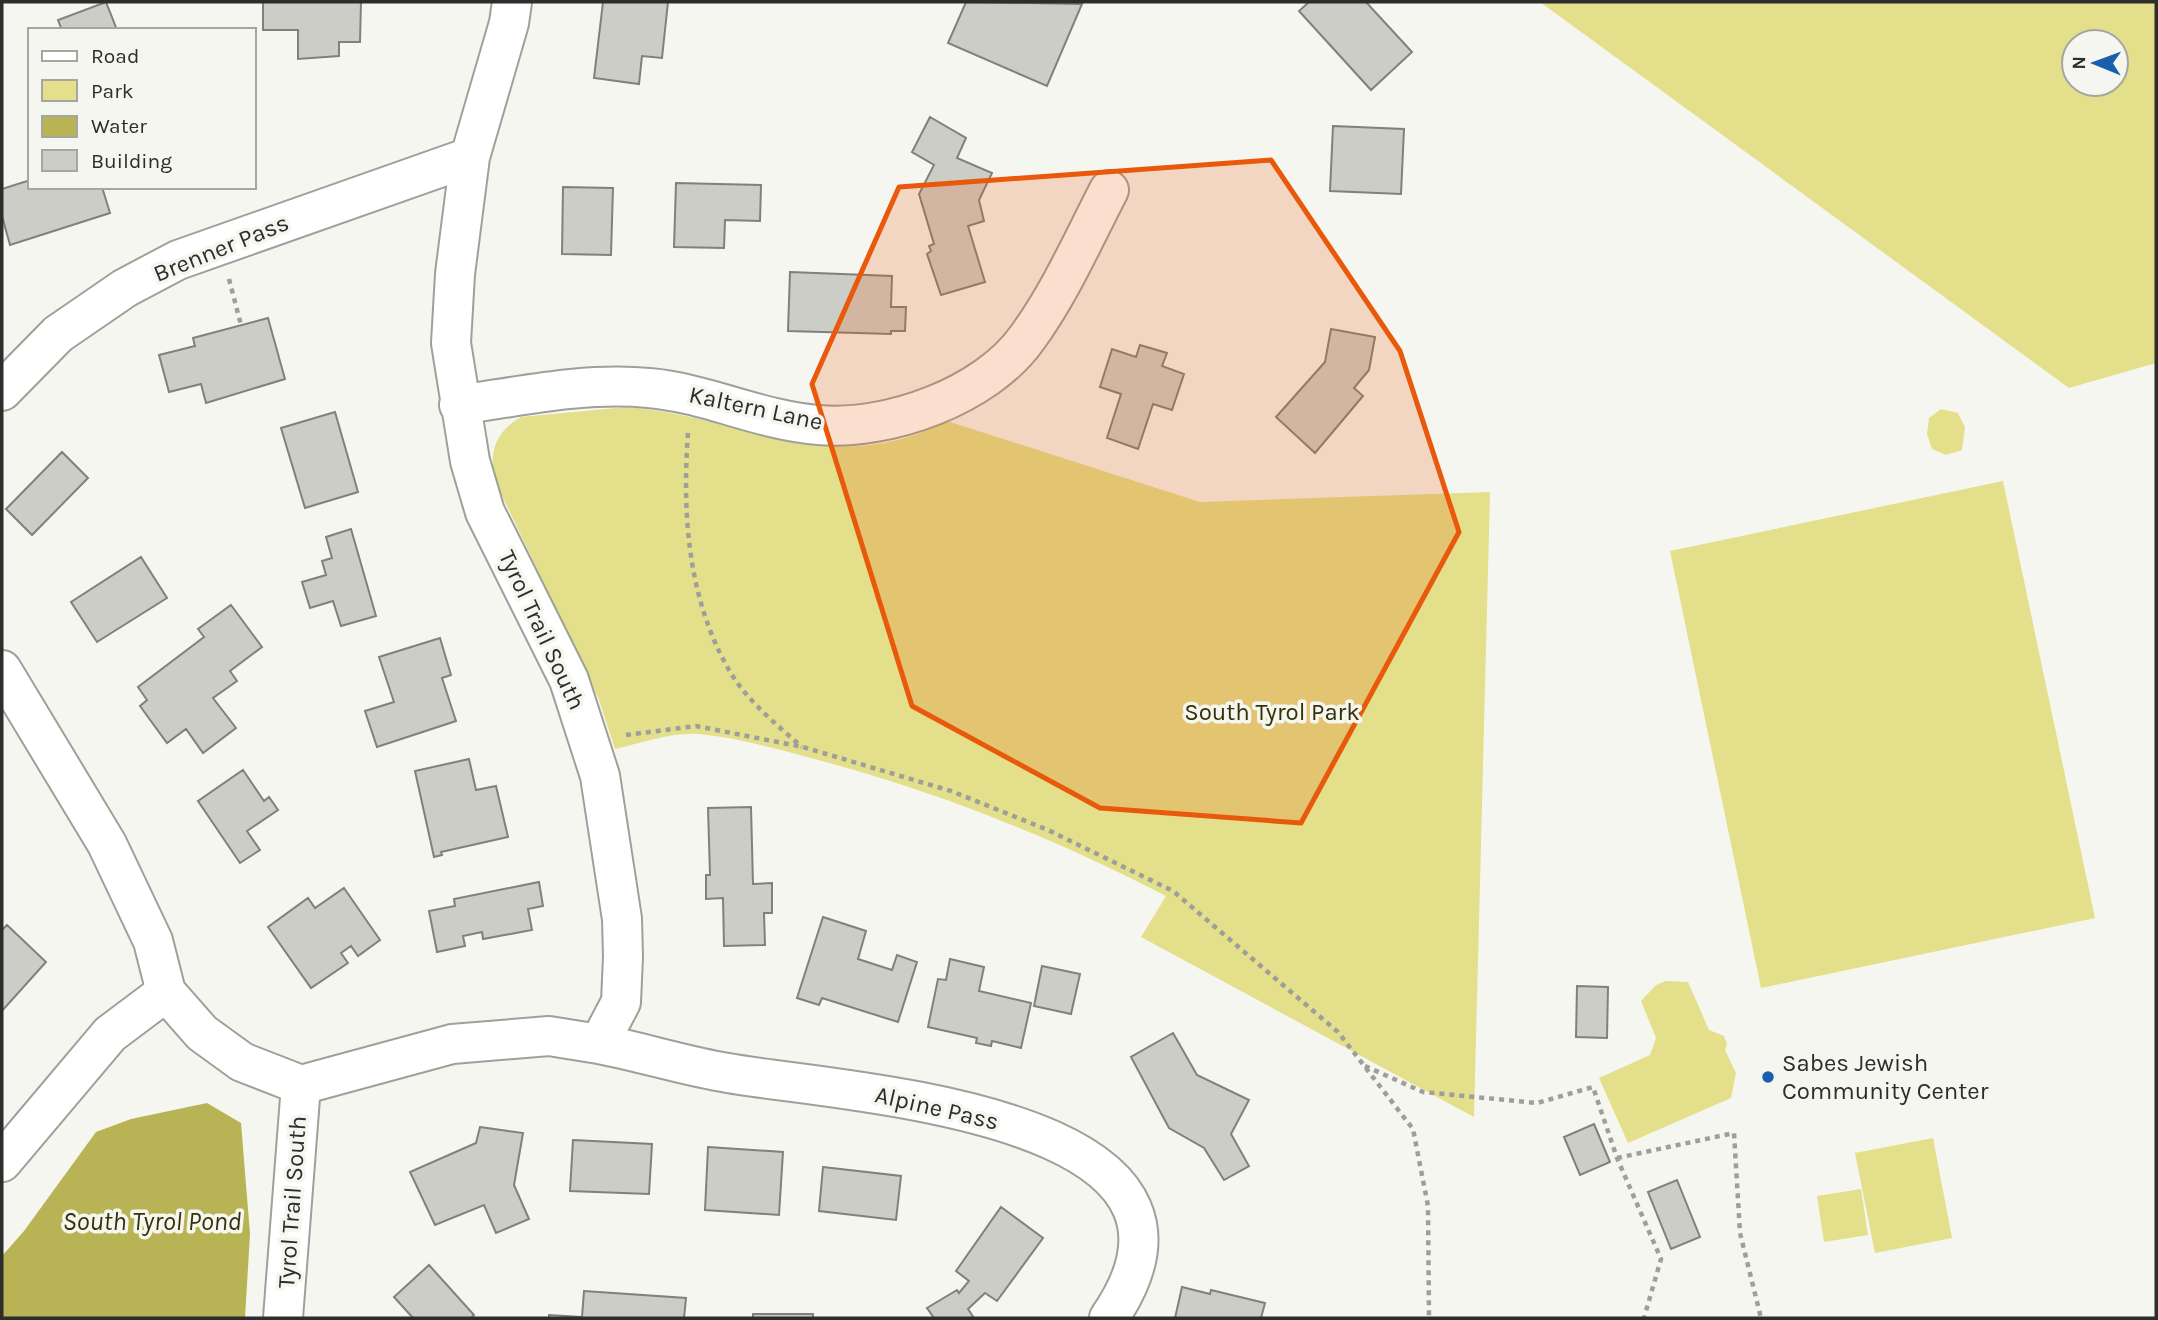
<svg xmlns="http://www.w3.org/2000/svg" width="2158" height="1320" viewBox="0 0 2158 1320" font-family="Karla,sans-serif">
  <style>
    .green { fill: #e3df8b; fill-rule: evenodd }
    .water { fill: #b8b354 }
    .building { fill: #cdcdc7; stroke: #81817c; stroke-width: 2 }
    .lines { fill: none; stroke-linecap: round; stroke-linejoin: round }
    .minor-casing { stroke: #a0a09a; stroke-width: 42 }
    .path { stroke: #9e9e9a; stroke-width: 4.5; stroke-dasharray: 5 5; stroke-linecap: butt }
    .minor { stroke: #fff; stroke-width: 38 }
    .marked { fill: #e8590c; fill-opacity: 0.2; stroke: #e8590c; stroke-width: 5; stroke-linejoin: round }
    .poi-dot { fill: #1b5dae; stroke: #f6f6f0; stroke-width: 2.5 }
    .labels { text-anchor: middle; stroke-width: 7; stroke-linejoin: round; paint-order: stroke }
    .street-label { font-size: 24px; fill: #2d2d2b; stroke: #f6f6f0 }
    .park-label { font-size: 24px; fill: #333106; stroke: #f6f6f0 }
    .poi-label { font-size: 24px; fill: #2d2d2b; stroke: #f6f6f0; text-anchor: start }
    .water-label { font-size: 26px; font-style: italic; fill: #343208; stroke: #f6f6f0 }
  </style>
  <rect width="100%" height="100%" fill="#f6f6f0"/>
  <path class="green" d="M1540,2h616v361l-87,25zM2116,42v42h-42v-42z
    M627,407c119,10 203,74 320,14l253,81 290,-10 -16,625 -333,-180 25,-41c-109,-56 -219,-101 -337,-133 -41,-11 -87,-25 -130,-29 -27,-2 -57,9 -84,15l-16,-49 -101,-213c-11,-30 -5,-54 23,-70z
    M1941,409l17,4 7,14 -3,23 -16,5 -14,-6 -5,-15 2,-16z
    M2003,481l92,437 -334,70 -91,-437z
    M1666,981l22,1 21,48 15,6 3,8 -2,6 11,23 -5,25 -103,45 -29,-65 51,-23 6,-17 -15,-37 15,-16z
    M1933,1138l19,100 -77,15 -20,-100z
    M1861,1189l7,46 -44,7 -7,-46z"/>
  <path class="water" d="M207,1103l34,20 9,111 -5,84h-243v-62l22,-25 72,-99 35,-13z"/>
  <path class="building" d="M106,2l11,28h-55l-4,-10z
    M263,2h98l-1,40h-21v14l-41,3v-29h-35z
    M603,2h65l-6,56 -20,-2 -3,28 -45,-6z
    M966,2l116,2 -35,82 -99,-43z
    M1309,2h57l46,50 -41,38 -72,-79z
    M930,117l36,21 -9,20 35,15 -13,27 5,21 -16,5 17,56 -44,13 -14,-41 4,-3 -2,-5 5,-2 -15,-50 15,-29 -22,-13z
    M1333,126l71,3 -3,65 -71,-3z
    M30,180v7h72l8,26 -100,32 -8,-29v-27z
    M676,183l85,2 -1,36 -35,-1 -1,28 -50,-1z
    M563,187l50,1 -2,67 -49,-1z
    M790,272l102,4 -1,31h15l-1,24h-14v3l-103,-3z
    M268,318l17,61 -79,24 -5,-19 -32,8 -10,-37 36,-9 -2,-8z
    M1331,329l44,8 -6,33 -15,18 9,8 -48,57 -39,-36 49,-55z
    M1140,345l27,8 -5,13 22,8 -12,36 -19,-6 -15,45 -31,-11 14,-44 -21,-7 12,-38 24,8z
    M335,412l23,80 -53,16 -24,-80z
    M62,452l26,26 -56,57 -26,-26z
    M351,529l25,87 -35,10 -8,-25 -23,7 -8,-26 24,-7 -4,-14 10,-3 -6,-21z
    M141,557l26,41 -70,44 -26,-40z
    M231,605l31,42 -32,24 7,10 -24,17 23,30 -33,25 -17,-24 -19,14 -27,-37 7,-6 -9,-13 66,-50 -6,-8z
    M440,638l11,37 -9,3 14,43 -79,26 -12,-36 29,-9 -15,-45z
    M469,759l7,31 20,-4 12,51 -67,15 1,3 -8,2 -19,-86z
    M243,770l21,31 5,-4 9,13 -31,21 13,19 -20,13 -42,-62z
    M751,807l2,77 19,-1v30h-8l1,32 -41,1 -1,-48 -17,1v-24h4l-2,-67z
    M539,882l4,24 -15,3 4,21 -49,9 -1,-7 -19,4 2,10 -28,6 -8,-41 26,-5 -1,-7z
    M344,888l36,52 -22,16 -7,-10 -10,7 7,10 -37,25 -43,-61 40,-29 7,10z
    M823,917l43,14 -8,28 34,11 5,-15 20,7 -19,60 -76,-24 -3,7 -22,-7z
    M7,925l39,37 -44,49v-81z
    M950,959l34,8 -5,24 52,12 -10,45 -29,-7 -1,5 -15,-3 1,-5 -49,-11 10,-48 8,1z
    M1042,966l38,8 -9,40 -37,-8z
    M1577,986l31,1 -1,51 -31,-1z
    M1173,1033l24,42 52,25 -18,34 18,32 -25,14 -20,-32 -35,-20 -38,-71z
    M1594,1124l16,38 -30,13 -16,-38z
    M480,1127l43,6 -9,52 15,34 -33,14 -12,-28 -49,20 -25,-53 66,-29z
    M573,1140l79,4 -3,50 -79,-3z
    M708,1147l75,5 -4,63 -74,-5z
    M823,1167l78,9 -5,44 -77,-9z
    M1677,1180l23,57 -29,12 -23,-57z
    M1001,1207l42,31 -46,63 -12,-8 -17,16 6,9h-40l-7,-10 30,-18 2,3 10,-12 -13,-10z
    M429,1265l45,50 -3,3h-58l-19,-21z
    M1182,1287l28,7 1,-4 54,13 -4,15h-86z
    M584,1291l102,7 -2,20h-135v-3l33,2z
    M753,1314h60v4h-60z"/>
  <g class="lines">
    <defs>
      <path id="minor" d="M2,391l56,-57 67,-46 53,-28 292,-103
        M459,405c62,-9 127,-23 190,-17 58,5 112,33 170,37 69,6 167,-29 208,-87 33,-45 56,-98 82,-148
        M2,670l105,174 46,97 13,51 36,41 40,29 59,23 151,-41 97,-8 50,8 22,-42 2,-45 -1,-38 -22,-143 -31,-96 -84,-168 -15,-51 -19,-118 4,-69 15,-117 39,-134 3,-21
        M599,1044c43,8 85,22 129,29 111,20 523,38 381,245
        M2,1162l108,-128 56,-42
        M283,1318l18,-233"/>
    </defs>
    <use href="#minor" class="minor-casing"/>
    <path class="path" d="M229,279l12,46
      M688,433c-6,81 0,166 41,237 18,31 47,54 73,77
      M626,735l70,-9 107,21 148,44 97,39 125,61 165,141 75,97 15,77 1,112
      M1365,1066l58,26 114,11 56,-16 24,71 44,101 -17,59
      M1617,1158l117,-25 6,100 21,85"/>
    <use href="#minor" class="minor"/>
  </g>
  <path class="marked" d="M1271,160l129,191 59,181 -158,291 -201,-15 -188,-102 -100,-322 87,-197z"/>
  <circle class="poi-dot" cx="1768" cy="1077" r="7"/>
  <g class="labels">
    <g class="street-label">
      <text transform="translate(221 248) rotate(-22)" y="8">Brenner Pass</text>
      <text transform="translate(756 408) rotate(12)" y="8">Kaltern Lane</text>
      <text transform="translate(542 630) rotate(65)" y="8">Tyrol Trail South</text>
      <text transform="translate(937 1108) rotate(13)" y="8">Alpine Pass</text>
      <text transform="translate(292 1202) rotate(-86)" y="8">Tyrol Trail South</text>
    </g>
    <g class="park-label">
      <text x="1272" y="720">South Tyrol Park</text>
    </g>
    <g class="poi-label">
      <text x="1782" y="1071">Sabes Jewish<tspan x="1782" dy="28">Community Center</tspan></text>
    </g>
    <g class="water-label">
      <text x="152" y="1230">South Tyrol Pond</text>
    </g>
  </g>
  <rect width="2158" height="1320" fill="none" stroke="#2d2d2b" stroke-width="7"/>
  <rect x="28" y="28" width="228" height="161" fill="#f6f6f0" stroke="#a6a6a1" stroke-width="2"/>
  <rect x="42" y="51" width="35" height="10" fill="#ffffff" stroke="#a6a6a1" stroke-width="2"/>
  <text x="91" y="63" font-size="21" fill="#2d2d2b">Road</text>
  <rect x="42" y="80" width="35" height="21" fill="#e3df8b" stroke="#a6a6a1" stroke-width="2"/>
  <text x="91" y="98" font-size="21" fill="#2d2d2b">Park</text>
  <rect x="42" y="116" width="35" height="21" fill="#b8b354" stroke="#a6a6a1" stroke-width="2"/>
  <text x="91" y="133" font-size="21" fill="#2d2d2b">Water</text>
  <rect x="42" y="150" width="35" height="21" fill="#cdcdc7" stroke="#a6a6a1" stroke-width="2"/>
  <text x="91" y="168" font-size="21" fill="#2d2d2b">Building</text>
  <g transform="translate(2095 63) rotate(271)"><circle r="33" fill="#f6f6f0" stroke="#a6a6a1" stroke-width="2"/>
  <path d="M0-5L12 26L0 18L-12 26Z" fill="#1b5dae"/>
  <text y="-10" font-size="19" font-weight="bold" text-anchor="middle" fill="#2d2d2b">N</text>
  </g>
</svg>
